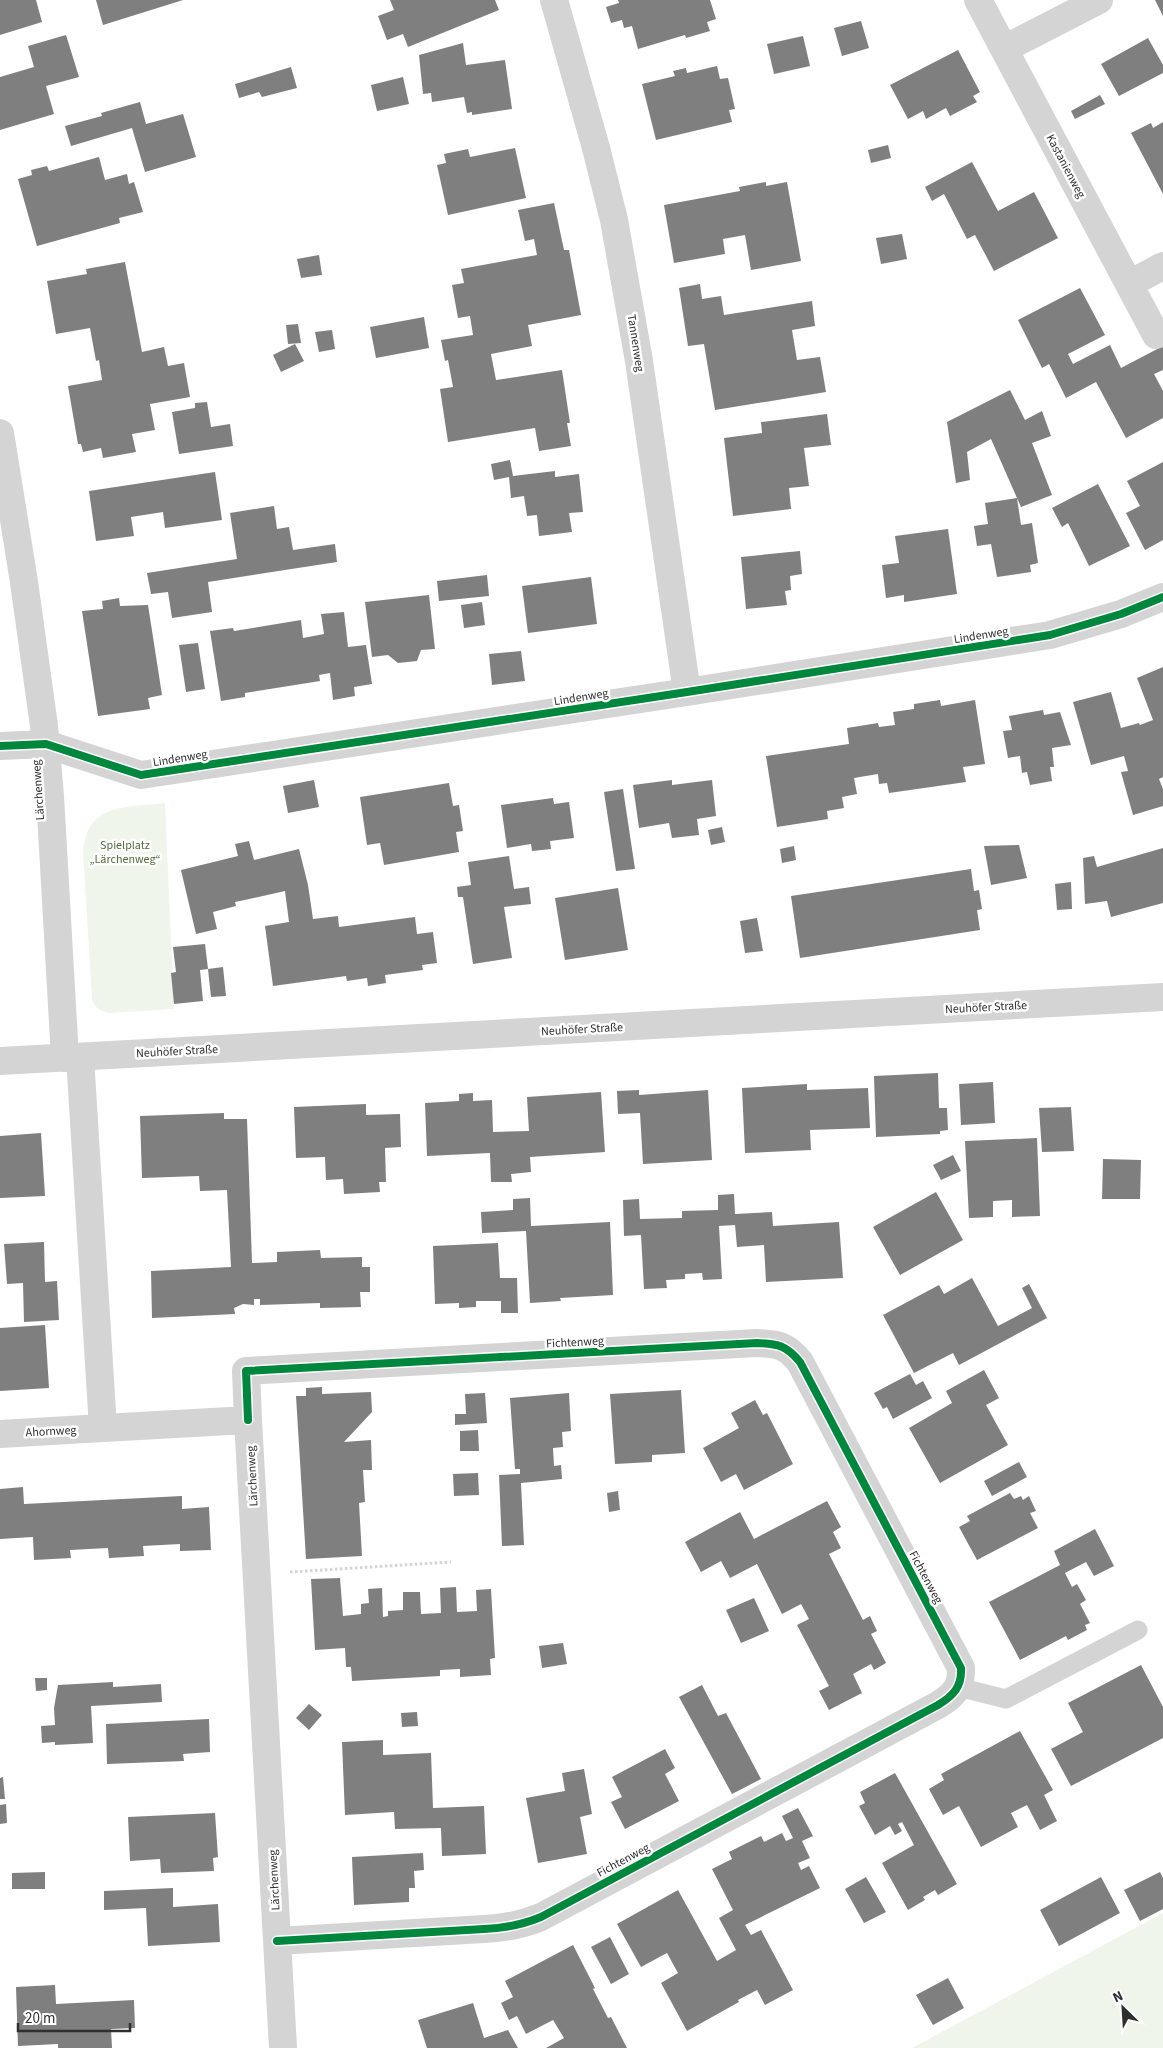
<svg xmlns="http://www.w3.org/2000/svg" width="1163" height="2048" viewBox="0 0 1163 2048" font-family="'Source Sans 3',sans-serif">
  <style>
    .green { fill: #f0f5ec }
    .building { fill: #7f7f7f }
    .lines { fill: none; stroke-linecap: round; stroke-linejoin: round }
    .path { stroke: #d4d4d4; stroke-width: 3; stroke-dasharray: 2.5 2.5; stroke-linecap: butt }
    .service { stroke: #d4d4d4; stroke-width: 19 }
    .minor { stroke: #d4d4d4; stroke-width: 28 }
    .tertiary { stroke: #d4d4d4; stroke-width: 28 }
    .cycleway-casing { stroke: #fff; stroke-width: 11 }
    .cycleway { stroke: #00873e; stroke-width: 8 }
    .labels { text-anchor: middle; stroke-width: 5; stroke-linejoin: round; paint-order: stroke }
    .street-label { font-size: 12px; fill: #2f2f2f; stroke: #fff }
    .park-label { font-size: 12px; fill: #506d39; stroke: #fff }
  </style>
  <rect width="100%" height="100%" fill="#fff"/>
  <path class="green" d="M165,803l9,206 -65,4c-9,-2 -13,-4 -17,-13l-9,-149c5,-49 43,-43 82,-48z
    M1163,1913v135h-251z"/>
  <path class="building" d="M0,0h36l6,22 -42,13z
    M96,0h87l-80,25z
    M390,0h105l4,10 -91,37 -5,-13 -16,6 -9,-24 16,-6z
    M618,0h92l6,19 -9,3 3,9 -24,7 -1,-3 -47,14 -6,-23 -8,2 -2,-8 -11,3 -5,-16 13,-4z
    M1155,0h8v16z
    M861,21l8,27 -27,8 -8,-28z
    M66,35l13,42 -33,9 8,28 -54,16v-53l34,-10 -6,-21z
    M803,36l7,30 -36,8 -7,-30z
    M1148,38l15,27v8l-44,23 -18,-32z
    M463,43l3,22 39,-5 7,49 -40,6v-3l-5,1 -3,-16 -32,5 -1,-9 -8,1 -4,-39z
    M958,50l22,42 -7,4 4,6 -27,14 -4,-8 -20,11 -3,-8 -15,8 -18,-34z
    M717,66l3,13 8,-1 7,31 -6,1 3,12 -76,18 -14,-56 33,-8 -2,-5 13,-3 1,5z
    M291,67l6,21 -35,9 -3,-5 -20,6 -4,-14z
    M403,77l6,27 -32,7 -6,-26z
    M1100,95l5,9 -30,15 -4,-8z
    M140,102l6,22 37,-10 13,43 -51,15 -13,-44 -61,18 -6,-20 37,-10 -1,-3z
    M1163,122v72l-32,-61 20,-10 2,5z
    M888,145l3,13 -20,5 -3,-13z
    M515,148l11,50 -78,17 -11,-50 9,-2 -2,-9 24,-5 2,8z
    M99,157l6,23 22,-6 2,10 5,-2 9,30 -24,6 1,5 -83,23 -19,-67 14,-4 -1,-5 16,-4 2,5z
    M972,162l26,49 36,-19 24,46 -64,33 -19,-36 -8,4 -23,-45 -12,7 -7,-14z
    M766,182v4l21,-4 14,79 -50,9 -6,-35 -22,4 2,15 -51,9 -10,-58 76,-14 -1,-4z
    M554,203l10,47h5l12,65 -53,10 4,21 -41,8 5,26 66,-10 8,53h-3l4,23 -32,5 -4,-23 -87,14 -8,-53 13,-2 -5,-27 -3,1 -4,-21 32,-5 -3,-19 -12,2 -6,-33 12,-2 -3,-14 76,-14 -3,-16 -9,2 -7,-31z
    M902,234l5,25 -26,5 -5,-26z
    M319,255l3,20 -21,3 -4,-19z
    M125,262l17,90 22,-5 4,19 16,-3 6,34 -40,7 5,26 -23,4 4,18 -33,6 -2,-10 -18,4 -2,-8h-3l-10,-58 34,-6 -3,-20 -3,1 -6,-33 -34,6 -9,-53 40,-7 -1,-5z
    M700,284l2,15 19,-3 3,19 88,-14 3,25 -23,4 5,30 23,-3 6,35 -111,18 -11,-66 -16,2 -9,-58z
    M1080,288l25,47 -37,19 5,10 37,-19 11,23 42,-22v24l-9,4 9,17v27l-37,20 -30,-56 -30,16 -17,-34 -7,4 -24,-48z
    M424,317l5,31 -53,10 -6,-31z
    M298,324l3,19 -13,1 -2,-19z
    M332,330l3,19 -16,3 -4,-20z
    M295,344l9,17 -23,11 -8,-17z
    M1010,390l15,30 17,-9 9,25 -19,7 20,52 -31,12 -4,-9 4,27 11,-2 6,40 -8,2 1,7 -34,5 -6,-33 -14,2 -3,-20 14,-2 -3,-21 32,-5 -26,-59 -24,13 3,28 -14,3 -9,-61z
    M207,402l4,25 19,-3 3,22 -54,8 -7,-42 23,-4v-5z
    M827,414l4,31 -27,3 5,38 -20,2 2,21 -58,7 -9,-78 38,-5 -1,-11z
    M510,460l3,16 42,-5v6l24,-3 4,38 -14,1 3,19 -33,4 -2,-21 -10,1 -3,-20 -13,2 -2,-21 -15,3 -3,-16z
    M1163,462v78l-18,10 -19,-37 14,-7 -13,-25z
    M215,472l7,48 -57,8 -2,-16 -32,5 3,19 -38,5 -7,-50z
    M1098,484l32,62 -41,20 -21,-43 -6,4 -10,-19z
    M274,506l3,23 12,-2 4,23 42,-6 2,18 -129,20 4,30 -40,6 -4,-26 -17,2 -4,-21 90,-14 -7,-46z
    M948,529l9,65 -53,8v-7l-18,3 -4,-33 17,-2 -4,-27z
    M800,551l2,23 -12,2 1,14 -6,1 2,14 -41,4 -5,-52z
    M487,575l2,21 -50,5 -2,-20z
    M591,577l6,47 -69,9 -6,-47z
    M429,595l6,54 -14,1 -4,11 -19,2 -10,-8 -16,2 -7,-55z
    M119,598l1,8 28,-1 14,90 -14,3 2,11 -52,7 -16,-105 21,-2 -1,-8z
    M482,602l3,23 -21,3 -3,-23z
    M344,612l4,35 18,-2 6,39 -18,3 1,9 -22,4 -3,-27 -11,2 1,6 -75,12v4l-24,4 -11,-70 23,-3 1,3 67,-11 2,18 21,-4 -3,-20z
    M198,643l7,46 -19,3 -7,-47z
    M521,651l4,30 -33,4 -3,-31z
    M1163,667v110l-4,2 4,10v17l-30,9 -12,-43 7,-1 -4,-15 -33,9 -18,-63 38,-10 10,36 18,-5 1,2 13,-5 -16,-42z
    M940,700l1,6 34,-6 10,64 -22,3 3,15 -77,11 -2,-10 -8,1 -1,-10 -24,4 3,16 -15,3 2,11 -17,3 1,8 -51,8 -11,-71 83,-12 -2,-16 31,-5 1,4 16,-2 -2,-13 21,-3v-5z
    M1043,710l1,5 16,-3 11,33 -19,3 2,19h-4l2,14 -22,4 -3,-13 -5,1 -2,-17 -12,2 -5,-27 9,-1 -3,-14z
    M314,780l5,27 -31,6 -5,-27z
    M672,780v5l40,-5 4,36 -19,3 2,16 -27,3 -3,-15 -30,5 -6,-43z
    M449,783l4,23 6,-1 4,26 -7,1 3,20 -75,13 -4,-22 -13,2 -7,-48z
    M623,789l12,80 -19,2 -12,-79z
    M553,798l1,6 15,-2 5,36 -24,3 1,8 -19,2 -1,-7 -24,4 -6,-43z
    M722,827l3,15 -14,3 -3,-15z
    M249,841l5,19 45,-11 9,36 5,34 25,-3 1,11 76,-10 2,17 16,-2 4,31 -15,2 1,5 -38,5 1,8 -18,3 -1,-8 -20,3 -1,-5 -73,10 -8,-60 24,-4 -4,-31 -45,10 -5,1 1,4 -23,6 4,17 -21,5 -15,-64 57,-14 -3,-12z
    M1019,845l8,33 -36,7 -7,-39z
    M794,846l2,14 -14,3 -2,-14z
    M1163,848v55l-52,14 -4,-16 -22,3 -2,-46 11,-2 3,11z
    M509,856l5,33 15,-2 2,17 -27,3 8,51 -39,6 -10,-67h-5l-1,-10 14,-2 -3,-23z
    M971,869l3,22 5,-1 3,19 -5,1 3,20 -180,28 -9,-62z
    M1071,882l1,27 -15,1 -2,-26z
    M618,888l10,62 -63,10 -10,-62z
    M757,918l6,33 -18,2 -5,-32z
    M205,944l3,25 -8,1 3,31 -29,3 -3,-31 5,-1 -3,-25z
    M223,967l3,29 -15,1 -3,-28z
    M938,1073l1,35h8l1,22 -8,1v3l-64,3 -2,-61z
    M993,1082l2,41 -34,2 -2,-41z
    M807,1084v6l61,-2 2,40 -60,2 1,20 -66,3 -3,-65z
    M639,1090v5l69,-5 4,70 -69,4 -3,-51 -22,1 -1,-23z
    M601,1092l4,60 -75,5 1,15 -20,2 1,8h-21l-1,-29 -63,3 -2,-53 34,-2v-7l14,-1v8l19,-1 1,32 36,-1 -2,-34z
    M366,1104v11l34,-1 1,33 -16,1 1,34h-7l1,10 -36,2 -1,-15 -17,1 -1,-23 -29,1 -2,-51z
    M1071,1107l3,44 -32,1 -3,-44z
    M224,1113v6h23l5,144 25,-1v-10l43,-2 1,8 41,-1v10h8v25h-10l1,15 -41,1v-5l-60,2v-6h-6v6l-11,-1 -9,4 1,6 -83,4 -1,-47 80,-4 -4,-77 -27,1 -1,-15 -57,2 -2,-62z
    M41,1133l4,63 -45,2v-62z
    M1037,1138l3,78 -28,1v-17l-19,1v16l-24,1 -4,-77z
    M953,1155l8,16 -20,9 -8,-15z
    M1103,1159l38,1 -1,39h-38z
    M936,1192l27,48 -63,35 -27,-48z
    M734,1194l1,20 37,-2 1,14 66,-4 4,56 -77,4 -2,-37 -27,2 -2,-22 -16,1 3,53 -19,1 -1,-7 -17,1v5l-19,1 1,8 -23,1 -3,-54 -17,1 -1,-36 16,-1 1,20 42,-1v-7l36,-1v-15z
    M530,1198l1,28 79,-4 3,73 -53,3 1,3 -31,2 -4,-72 -44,2 -1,-21 32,-2v-11z
    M44,1242l1,40 12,-1 2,39 -35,2 -1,-39 -16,1 -3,-40z
    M498,1243l2,35h17l1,35h-17v-12h-25v6l-17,1v-5l-24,1 -2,-58z
    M972,1278l26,48 34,-18 -10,-20 7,-4 18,34 -88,47 -6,-12 -39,20 -31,-58 56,-30 5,9z
    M45,1325l4,63 -49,3v-63z
    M984,1370l15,28 -13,7 22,40 -68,38 -31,-55 43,-25 -6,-12z
    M910,1374l6,11 7,-4 9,17 -39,21 -6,-12 -4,2 -9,-16z
    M322,1387v7l49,-2 1,20 -28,30 27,-2 1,30h-9l2,32 -6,1 3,53 -56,3 -10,-163h10v-8z
    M681,1390l4,63 -33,2v7l-37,2 -5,-70z
    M485,1393l2,30 -32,2v-11h11l-1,-20z
    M569,1393l2,38 -9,1 1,15 -10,1 1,18 7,-1 1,14 -41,4 3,62 -22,1 -3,-71 21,-1v-5h-5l-5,-71z
    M755,1400l8,15 4,-2 26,51 -49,26 -8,-16 -15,8 -18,-34 36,-20 -8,-15z
    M478,1430l1,21h-19v-20z
    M1019,1462l8,15 -35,19 -8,-15z
    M478,1473l1,22 -25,1 -1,-22z
    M23,1487l1,17 158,-8v13l27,-2 2,43 -31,1v-7l-37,2 1,10 -35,2 -1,-10 -38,2 1,8 -37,2 -1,-23 -33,2v-50z
    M618,1491l2,19 -11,2 -2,-19z
    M1010,1493l4,6 7,-3 2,4 6,-4 7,15 -6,2 8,15 -61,32 -18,-33 11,-6 -3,-5z
    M827,1501l14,26 -8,5 8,16 -12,6 34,66 7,-4 7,15 -6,3 15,29 -12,7 -3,-6 -18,10 9,19 -33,17 -10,-19 10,-5 -32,-61 12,-6 -8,-15 -19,10 -25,-50 -27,14 -9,-17 -20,11 -16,-30 55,-30 14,27z
    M1095,1529l19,37 -20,10 -8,-14 -21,11 7,14 5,-3 9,16 -6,4 10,19 -5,2 2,5 -19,10 -2,-4 -46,24 -31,-58 71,-37 -6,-14z
    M340,1578l3,38 18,-2v-10l8,-1 -1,-14 14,-1 1,29 5,-1v-5l15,-1v-18h17l1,22 20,-1 -1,-25 16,-1 1,25 20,-1 -1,-21 15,-1 4,69 -5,1 1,16 -31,2v-8l-20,1v6l-88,5 -1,-14h-5l-1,-19 -30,2 -4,-71z
    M754,1598l15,33 -28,12 -15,-33z
    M563,1643l4,21 -25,4 -3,-22z
    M1141,1665l22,42v31l-92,48 -20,-37 32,-17 -15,-29z
    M35,1678h12v12l-11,1z
    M113,1682v5l48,-3 1,18 -71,4 2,37 -38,2v-3l-13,1 -1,-17 14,-1 -1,-17 4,-23z
    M702,1685l16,31 8,-3 35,66 -29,15 -53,-97z
    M309,1704l13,11 -13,15 -13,-12z
    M417,1712l1,14 -16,1 -1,-14z
    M209,1719l1,33 -27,2 1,7 -77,3 -1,-40z
    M1020,1731l33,59 -9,5 13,26 -17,9 -13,-25 -16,8 7,14 -37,20 -22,-41 -16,9 -14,-26 15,-9 -3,-6z
    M383,1740v15l48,-2 2,55 51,-2 2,48 -44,2 -1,-28 -46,1 -1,-17 -49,3 -3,-73z
    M665,1749l10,19 -10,6 14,27 -54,28 -14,-27 11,-5 -10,-20z
    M584,1769l8,45 -12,3 7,37 -49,9 -12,-65 39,-7 -3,-18z
    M895,1773l62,111 -19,11 -3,-5 -12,7 2,3 -17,10 -26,-47 32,-18 -12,-23 -4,2 4,7 -7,4 -5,-9 -15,9 -16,-29 6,-3 -5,-11z
    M3,1777l2,22h-5v-21z
    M6,1804l1,19 -7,1v-19z
    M798,1808l15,28 -11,5 8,17 -12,5 3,7 8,-4 11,22 -75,37 6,10 10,-5 32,60 -28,15 -8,-15 -19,10 1,2 -52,29 -26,-48 17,-10 -11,-20 -26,14 -24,-43 61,-34 39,71 19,-11 -17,-32 14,-8 -21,-41 20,-10 -3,-7 32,-16 3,6 18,-9 4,8 7,-3 -11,-22z
    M215,1813l3,44 -5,1 1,13 -53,2 -1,-14 -30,2 -2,-44z
    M423,1853l1,17 -10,1 1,17h-6v14l-55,3 -2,-48z
    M45,1872v17h-33v-16z
    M1160,1872l3,6v31l-23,12 -16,-31z
    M866,1877l20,35 -22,11 -19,-34z
    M1101,1877l19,36 -61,33 -19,-36z
    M173,1888v19l45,-3 2,38 -72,4 -2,-38 -42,2v-19z
    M610,1937l19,37 -18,10 -20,-37z
    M573,1945l22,43 -2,1 15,29 3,-1 16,31h-81l18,-10 -11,-18 -27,14 -9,-18 -8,4 -8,-17 12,-6 -8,-16z
    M948,1978l16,30 -31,17 -17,-30z
    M55,1985l1,19 78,-4 1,28 -24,1 1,19h-54v-4l-40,2 -2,-59z
    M473,2003l11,35 24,-8 10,18h-91l-9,-28z"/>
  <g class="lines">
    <path class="path" d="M290,1572l161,-10"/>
    <path class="service" d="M958,1687l48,12 132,-69"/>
    <path class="minor" d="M554,0l42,148 18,72 25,141 48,331
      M978,0l178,335
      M1004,49l95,-49
      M1129,284l34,-18
      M0,433l24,149 20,144 6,70 15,262
      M0,746l46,-2 95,31 546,-83 363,-57 71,-21 42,-17
      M80,1057l23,371 145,-8 35,628
      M248,1420l-2,-49 511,-28c21,1 29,2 43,19l161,306c1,19 -8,28 -23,37l-397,212c-19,8 -36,11 -57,12l-207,12
      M0,1434l103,-6"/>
    <path class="tertiary" d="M0,1061l1163,-64"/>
    <defs>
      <path id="cycleway" d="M0,746l46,-2 95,31 546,-83 363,-57 71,-21 42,-17
        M248,1420l-2,-49 511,-28c21,1 29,2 43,19l161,306c1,19 -8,28 -23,37l-397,212c-19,8 -36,11 -57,12l-207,12"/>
    </defs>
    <use href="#cycleway" class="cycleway-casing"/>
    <use href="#cycleway" class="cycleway"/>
  </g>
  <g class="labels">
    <g class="street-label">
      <text transform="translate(1066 166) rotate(62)" y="4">Kastanienweg</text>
      <text transform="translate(636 343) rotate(81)" y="4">Tannenweg</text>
      <text transform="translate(981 635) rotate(-9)" y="4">Lindenweg</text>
      <text transform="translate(581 697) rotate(-9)" y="4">Lindenweg</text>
      <text transform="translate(180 758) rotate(-9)" y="4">Lindenweg</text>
      <text transform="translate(38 790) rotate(-94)" y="4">Lärchenweg</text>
      <text transform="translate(986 1007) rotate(-3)" y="4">Neuhöfer Straße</text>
      <text transform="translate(582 1029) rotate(-3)" y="4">Neuhöfer Straße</text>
      <text transform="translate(177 1051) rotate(-3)" y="4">Neuhöfer Straße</text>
      <text transform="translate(575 1342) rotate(-3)" y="4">Fichtenweg</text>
      <text transform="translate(51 1431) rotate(-3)" y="4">Ahornweg</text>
      <text transform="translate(252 1476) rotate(-93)" y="4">Lärchenweg</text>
      <text transform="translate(926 1577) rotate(62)" y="4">Fichtenweg</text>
      <text transform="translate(623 1860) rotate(-28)" y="4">Fichtenweg</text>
      <text transform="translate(274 1880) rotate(-93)" y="4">Lärchenweg</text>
    </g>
    <g class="park-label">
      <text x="125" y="849">Spielplatz<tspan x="125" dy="14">„Lärchenweg“</tspan></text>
    </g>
  </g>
  <g transform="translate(1123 2008) rotate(335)" stroke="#ffffff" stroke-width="4" paint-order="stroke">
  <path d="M0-4L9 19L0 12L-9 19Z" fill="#2f2f2f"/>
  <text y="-8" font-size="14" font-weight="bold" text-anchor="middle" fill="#2f2f2f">N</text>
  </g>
  <path d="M18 2023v8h112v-8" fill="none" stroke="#2f2f2f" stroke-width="2.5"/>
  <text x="25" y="2023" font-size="15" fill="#2f2f2f" stroke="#ffffff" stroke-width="4" paint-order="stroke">20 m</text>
</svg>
